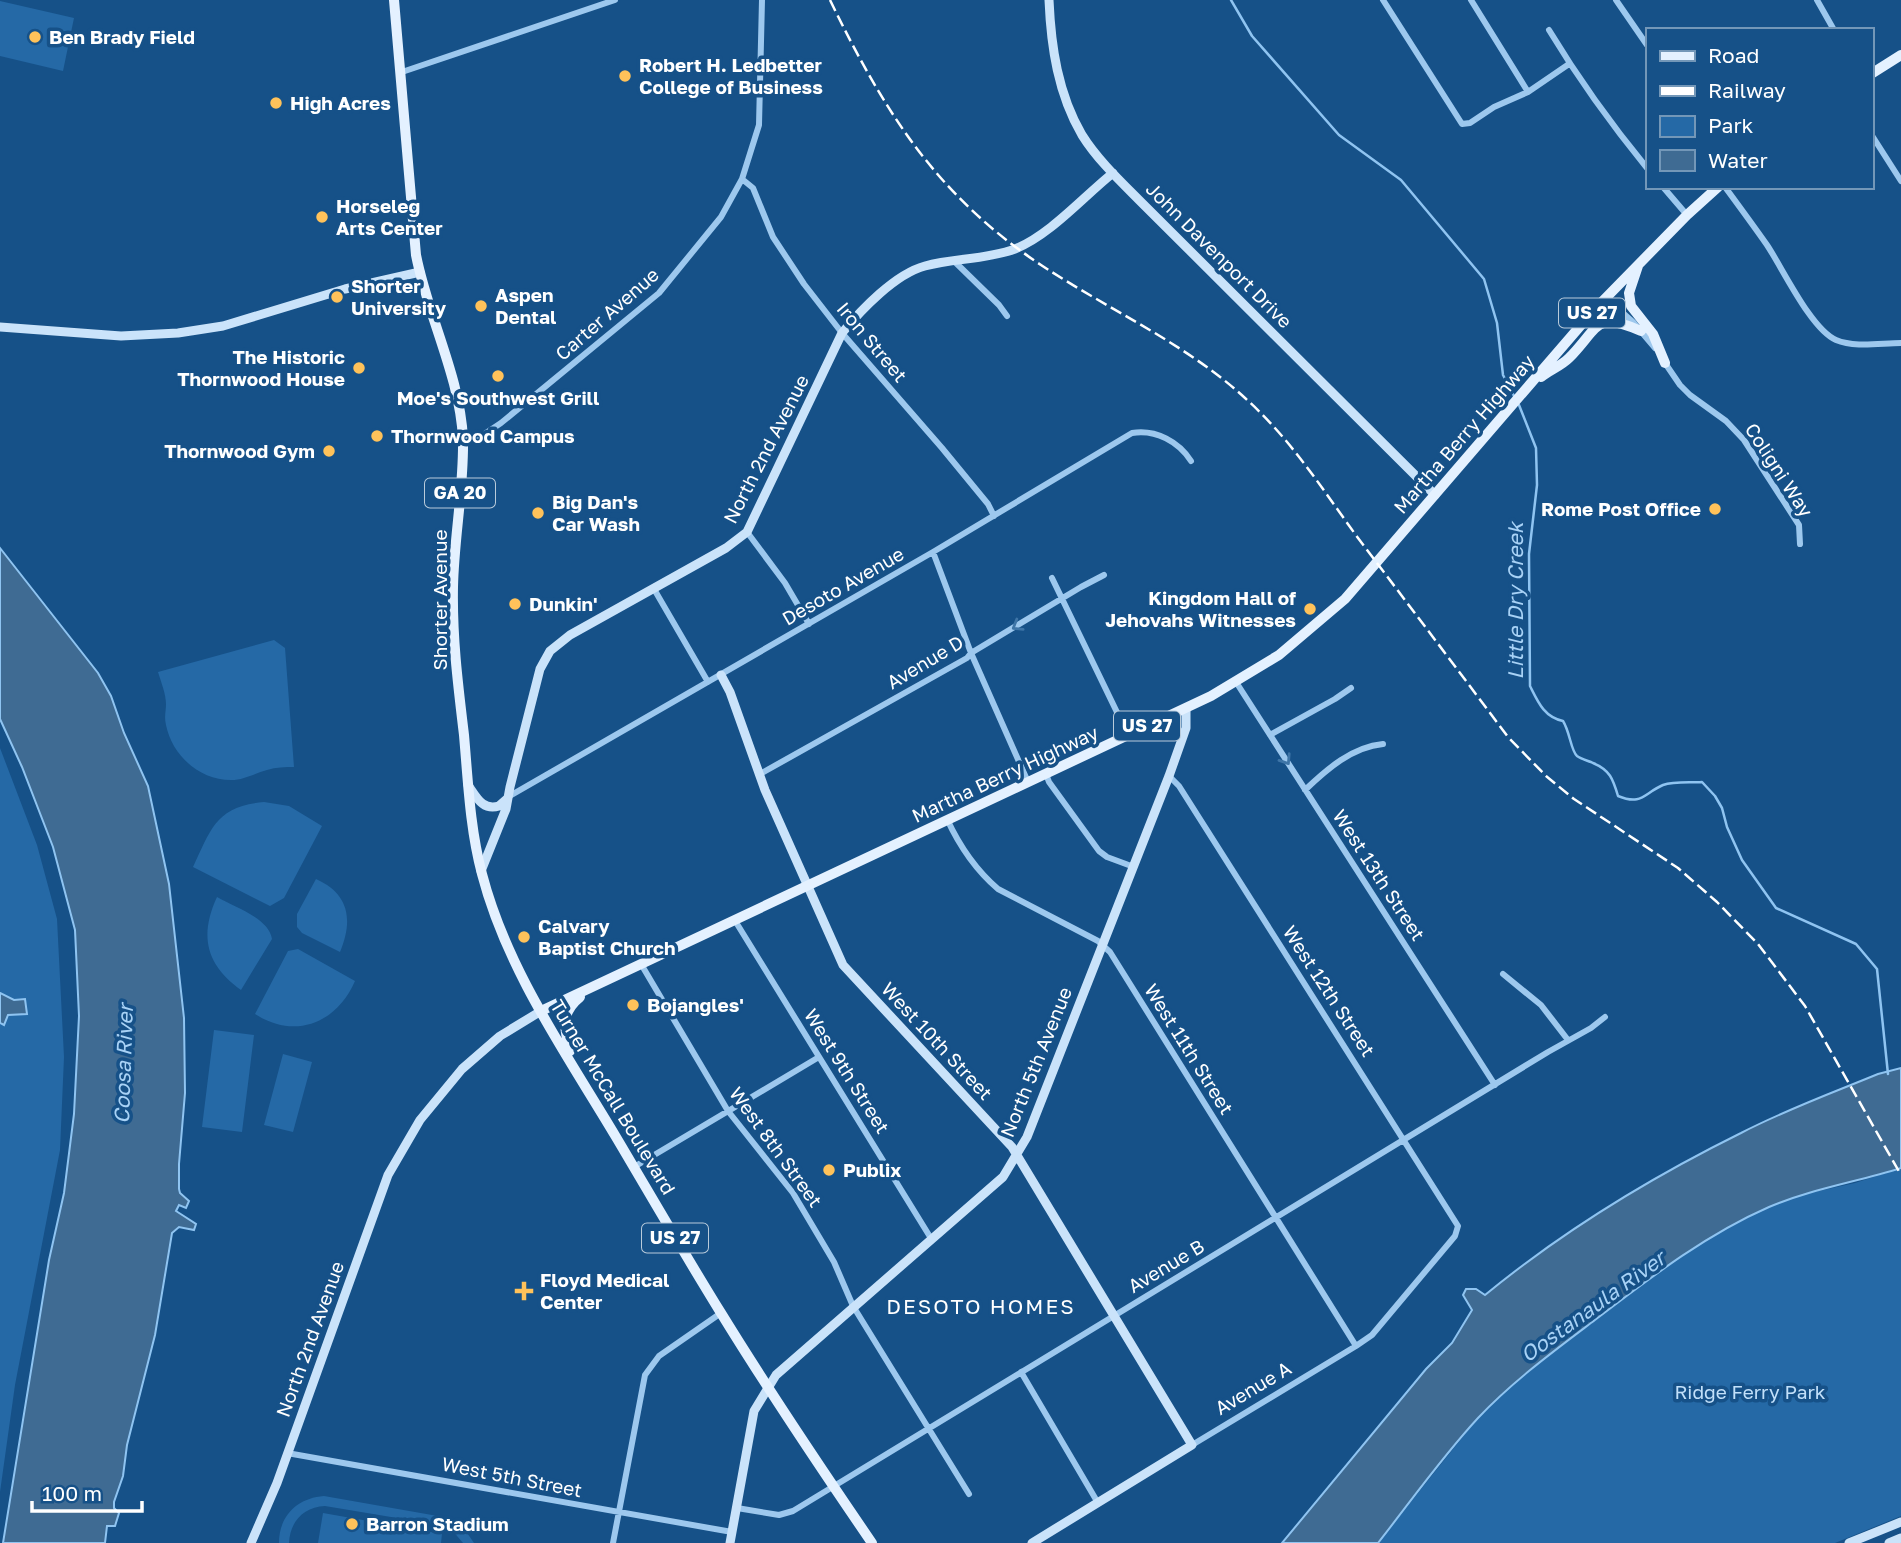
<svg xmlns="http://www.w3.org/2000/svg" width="1901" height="1543" viewBox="0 0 1901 1543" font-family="'Golos Text',sans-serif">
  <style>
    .green { fill: #2569a6 }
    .water { fill: #3f6b93; stroke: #8fc4f1; stroke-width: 2 }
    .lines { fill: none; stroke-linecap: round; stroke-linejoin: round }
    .stream { stroke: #8fc4f1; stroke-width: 2.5 }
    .street { stroke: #9dc8ee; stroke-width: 6 }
    .secondary { stroke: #cae3fa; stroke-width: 9 }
    .primary { stroke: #e4f1ff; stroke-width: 10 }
    .rail { stroke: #fff; stroke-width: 2.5; stroke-dasharray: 12 5; stroke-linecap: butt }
    .oneway { stroke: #3e75a7 }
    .poi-dot { fill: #ffc25a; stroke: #165188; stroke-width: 2.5 }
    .labels { text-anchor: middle; stroke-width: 7; stroke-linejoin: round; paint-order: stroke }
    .shield { fill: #165188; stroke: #b9cbdb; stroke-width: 2 }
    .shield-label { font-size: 18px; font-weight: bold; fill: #fff }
    .poi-label { font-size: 19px; font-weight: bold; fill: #fff; stroke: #165188; text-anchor: start }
    .street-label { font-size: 19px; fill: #fff; stroke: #165188 }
    .park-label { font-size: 19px; fill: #c2e0fa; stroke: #165188 }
    .water-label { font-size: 21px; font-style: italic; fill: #a8d2f6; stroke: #165188 }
    .neighbourhood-label { font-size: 21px; letter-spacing: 2px; fill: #fff; stroke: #165188 }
  </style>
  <rect width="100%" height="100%" fill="#165188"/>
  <path class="green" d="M0,1l74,17 -11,53 -63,-15z
    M274,640l11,8 9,119c-9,0 -18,0 -27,3 -12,3 -23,10 -36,10 -32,0 -59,-25 -65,-55 -2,-8 0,-14 0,-21 0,-10 -5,-22 -8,-32z
    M0,748l37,97 20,74 7,138 -4,93 -45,235 -15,107z
    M264,802l25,4 33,20 -38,72 -14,8 -77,-39c18,-38 23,-61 71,-65z
    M316,879c34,15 37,42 24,73l-38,-19 -5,-6v-13z
    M217,897c17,10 52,21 55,42l-31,51c-35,-25 -42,-54 -24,-93z
    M298,949l57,32c-18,42 -60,59 -100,33l33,-63z
    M214,1030l40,5 -12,97 -40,-5z
    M283,1054l29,8 -19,70 -29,-7z
    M1901,1168v348l-66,27h-457l99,-124 32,-32 154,-119 51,-33 55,-28 36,-13 50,-11z
    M324,1496l125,22 14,9 11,16h-11l-11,-13 -13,-5 -114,-19c-21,1 -35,15 -36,37h-10c0,-27 18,-45 45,-47z
    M323,1513l119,21 -1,9h-123z"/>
  <path class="water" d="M0,548l98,125 13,23 13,37 24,53 21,98 15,134 1,75 -6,71v25l1,4 9,8 -3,7 -7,-3 -3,6 20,13 -2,6 -15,-3 -7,6 -17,102 -28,110 -4,31 -9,26v6l5,5 -4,13h-8l-2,17h-102l46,-283 15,-67 10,-79 5,-98 -4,-86 -22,-83 -31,-80 -22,-48z
    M0,993l14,7 11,-1 2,15 -19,1 -4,10 -4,-2z
    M1901,1068v100c-44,14 -90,21 -132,39 -64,28 -119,71 -174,113 -41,31 -82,61 -117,98 -36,39 -67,83 -100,125h-96l144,-174 26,-26 20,-33 -9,-15 3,-6h10l9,6c78,-64 165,-117 256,-162 44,-23 91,-40 137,-59z"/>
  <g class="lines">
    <path class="stream" d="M1231,0l21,36 87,99 62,45 83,99 13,44 6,52 11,21
      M1519,405l17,43 1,37 -8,69 1,132c8,16 14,31 33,35 7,11 8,30 14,35 4,3 12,5 16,7 17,7 20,16 25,33 24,10 26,-3 45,-11 11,-4 28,-2 39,-3l13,14 7,12 5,19 15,33 34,48 80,36 21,25 11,105"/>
    <path class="street" d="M1383,0l79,124 8,-1 24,-16 34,-15 41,-28
      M1471,0l57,92
      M1616,0l31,45
      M1817,0l17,30
      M1549,30c29,48 62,94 98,138
      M399,73l216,-73
      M1871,134l30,47
      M742,179l11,9 20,49 31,47 38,49 100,115 46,56 6,12
      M1663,187l24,28
      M1725,187c14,19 28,38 42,58 16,24 44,84 69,95 19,8 45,3 65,3
      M955,262l44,43 8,11
      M1606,298l27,24 22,26
      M1665,363l15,22 10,10 36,26 18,19 55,85 1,19
      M463,442l20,-7 18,-12 158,-130 62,-76 21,-38 17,-54 3,-125
      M747,532l38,51 24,41
      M933,552l38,101 57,129
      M1052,578l76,157
      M654,589l54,93
      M1236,682l259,403
      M1270,735l65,-36 16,-11
      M760,774l207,-116 4,-5 110,-66 23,-12
      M1046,774l3,8 50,69 8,6 27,10
      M1169,776l10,10 279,440 -3,10 -83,99 -16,11 -164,99
      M1305,790c22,-21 47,-43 78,-46
      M508,797l425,-245 199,-119c24,-4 47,9 59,28
      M947,819c12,26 30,52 51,70l100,52 12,11 246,394
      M734,919l198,321
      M641,964l87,147 65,82 41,69 19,44 116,188
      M1503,974l38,31 27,35
      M634,1167l185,-110
      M1021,1372l77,131
      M287,1453l445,79
      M737,1508l42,7 14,-4 755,-459 43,-24 14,-11
      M613,1543l32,-168 14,-19 62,-43"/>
    <path class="secondary" d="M1049,0c2,47 9,94 33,135 15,24 37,45 57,65l296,295
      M0,327l121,9 57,-3 45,-7 122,-37 75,-17
      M721,675l9,17 35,98 78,175 169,182 180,298 -160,98
      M468,785c9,13 15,26 31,21l8,-7
      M481,871l25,-62 4,-22 30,-118 10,-18 20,-16 156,-87 21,-16 95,-199c19,-23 53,-59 83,-67 29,-8 60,-6 90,-17 35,-14 68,-52 98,-76
      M251,1543l26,-60 111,-308 32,-55 42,-51 38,-33 41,-25
      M730,1543l24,-132 22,-36 227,-198 24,-40 142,-361 17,-48v-20
      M1849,1543l52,-21
      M1889,1543l12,-5"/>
    <path class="primary" d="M394,0l22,255c12,62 44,121 47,184 1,49 -9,99 -10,148 -1,50 5,98 11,148 4,46 6,94 18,139 25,96 84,179 134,263 35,59 69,118 105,176 48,78 99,154 151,230
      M1871,74l30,-19
      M1638,266l-9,27 2,13 22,28 12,29
      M1541,377c9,-7 20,-11 28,-19 30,-30 25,-48 72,-27
      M541,1011l670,-315 68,-41 66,-56 249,-289 93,-95 31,-28
      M570,1051c-6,-22 -10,-38 10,-54"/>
    <path class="rail" d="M830,0c54,111 106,195 211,265 68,45 144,78 204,133 45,40 78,92 113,140 50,66 100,132 150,199l38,39 28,23 104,69 39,34 41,42 47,62 96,169"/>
  </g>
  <defs><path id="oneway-chevron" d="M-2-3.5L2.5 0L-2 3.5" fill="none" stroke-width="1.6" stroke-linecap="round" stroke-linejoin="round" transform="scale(1.75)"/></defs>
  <g class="oneway">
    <use href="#oneway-chevron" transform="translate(1017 626) rotate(149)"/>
    <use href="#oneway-chevron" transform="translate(1286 760) rotate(57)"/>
  </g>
  <g class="poi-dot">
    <circle cx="35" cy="37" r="7"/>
    <circle cx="625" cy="76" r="7"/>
    <circle cx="276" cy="103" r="7"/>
    <circle cx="322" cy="217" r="7"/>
    <circle cx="337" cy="297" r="7"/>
    <circle cx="481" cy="306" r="7"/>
    <circle cx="359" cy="368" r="7"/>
    <circle cx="498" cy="376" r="7"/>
    <circle cx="377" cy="436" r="7"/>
    <circle cx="329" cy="451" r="7"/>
    <circle cx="1715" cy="509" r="7"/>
    <circle cx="538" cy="513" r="7"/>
    <circle cx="515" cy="604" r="7"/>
    <circle cx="1310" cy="609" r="7"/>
    <circle cx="524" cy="937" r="7"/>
    <circle cx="633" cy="1005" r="7"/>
    <circle cx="829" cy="1170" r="7"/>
    <path d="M520.5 1280.5h7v7h7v7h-7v7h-7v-7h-7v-7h7z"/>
    <circle cx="352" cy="1524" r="7"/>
  </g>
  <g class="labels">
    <g class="shield">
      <rect x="1559" y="298.5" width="66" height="29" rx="5"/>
      <rect x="425" y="478.5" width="70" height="29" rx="5"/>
      <rect x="1114" y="711.5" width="66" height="29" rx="5"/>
      <rect x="642" y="1223.5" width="66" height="29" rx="5"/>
    </g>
    <g class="shield-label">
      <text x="1592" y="319">US 27</text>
      <text x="460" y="499">GA 20</text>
      <text x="1147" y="732">US 27</text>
      <text x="675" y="1244">US 27</text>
    </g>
    <g class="poi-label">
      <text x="49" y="44">Ben Brady Field</text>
      <text x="639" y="72">Robert H. Ledbetter<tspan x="639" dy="22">College of Business</tspan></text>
      <text x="290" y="110">High Acres</text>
      <text x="336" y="213">Horseleg<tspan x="336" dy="22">Arts Center</tspan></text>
      <text x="351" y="293">Shorter<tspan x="351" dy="22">University</tspan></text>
      <text x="495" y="302">Aspen<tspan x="495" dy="22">Dental</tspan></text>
      <text x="345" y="364" text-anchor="end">The Historic<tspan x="345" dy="22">Thornwood House</tspan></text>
      <text x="498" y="405" text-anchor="middle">Moe's Southwest Grill</text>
      <text x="391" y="443">Thornwood Campus</text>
      <text x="315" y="458" text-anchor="end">Thornwood Gym</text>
      <text x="552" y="509">Big Dan's<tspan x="552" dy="22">Car Wash</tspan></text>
      <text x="1701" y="516" text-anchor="end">Rome Post Office</text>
      <text x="1296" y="605" text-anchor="end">Kingdom Hall of<tspan x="1296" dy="22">Jehovahs Witnesses</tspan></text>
      <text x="529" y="611">Dunkin'</text>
      <text x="538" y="933">Calvary<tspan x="538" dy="22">Baptist Church</tspan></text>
      <text x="647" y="1012">Bojangles'</text>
      <text x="843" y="1177">Publix</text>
      <text x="540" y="1287">Floyd Medical<tspan x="540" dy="22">Center</tspan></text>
      <text x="366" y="1531">Barron Stadium</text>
    </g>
    <g class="street-label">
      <text transform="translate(1219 255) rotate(45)" y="7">John Davenport Drive</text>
      <text transform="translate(607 314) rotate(-41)" y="7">Carter Avenue</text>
      <text transform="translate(872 342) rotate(50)" y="7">Iron Street</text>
      <text transform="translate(1464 434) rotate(-49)" y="7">Martha Berry Highway</text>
      <text transform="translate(766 449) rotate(-63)" y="7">North 2nd Avenue</text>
      <text transform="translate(1779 470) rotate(57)" y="7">Coligni Way</text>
      <text transform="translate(843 586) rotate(-30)" y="7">Desoto Avenue</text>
      <text transform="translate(440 600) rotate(-90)" y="7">Shorter Avenue</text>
      <text transform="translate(925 662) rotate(-31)" y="7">Avenue D</text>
      <text transform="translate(1005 774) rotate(-25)" y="7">Martha Berry Highway</text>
      <text transform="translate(1379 875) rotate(57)" y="7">West 13th Street</text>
      <text transform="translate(1329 991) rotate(57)" y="7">West 12th Street</text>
      <text transform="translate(937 1041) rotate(47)" y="7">West 10th Street</text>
      <text transform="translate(1189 1049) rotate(58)" y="7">West 11th Street</text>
      <text transform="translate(1036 1062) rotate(-68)" y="7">North 5th Avenue</text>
      <text transform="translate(847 1071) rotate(58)" y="7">West 9th Street</text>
      <text transform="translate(613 1097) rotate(59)" y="7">Turner McCall Boulevard</text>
      <text transform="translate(776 1147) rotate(54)" y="7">West 8th Street</text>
      <text transform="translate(1166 1266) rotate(-31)" y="7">Avenue B</text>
      <text transform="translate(310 1339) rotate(-70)" y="7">North 2nd Avenue</text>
      <text transform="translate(1253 1388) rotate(-31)" y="7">Avenue A</text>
      <text transform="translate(512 1477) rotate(11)" y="7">West 5th Street</text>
    </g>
    <g class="park-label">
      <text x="1750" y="1399">Ridge Ferry Park</text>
    </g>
    <g class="water-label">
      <text transform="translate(1516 601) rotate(-90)" y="7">Little Dry Creek</text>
      <text transform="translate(124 1064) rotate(-88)" y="7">Coosa River</text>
      <text transform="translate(1593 1307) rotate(-36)" y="7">Oostanaula River</text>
    </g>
    <g class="neighbourhood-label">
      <text x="981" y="1314">DESOTO HOMES</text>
    </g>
  </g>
  <rect x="1646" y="28" width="228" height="161" fill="#165188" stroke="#7397b8" stroke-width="2"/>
  <rect x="1660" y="51" width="35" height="10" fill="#e4f1ff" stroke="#7397b8" stroke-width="2"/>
  <text x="1708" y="63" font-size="21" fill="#ffffff">Road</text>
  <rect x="1660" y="86" width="35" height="10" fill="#ffffff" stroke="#7397b8" stroke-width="2"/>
  <text x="1708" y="98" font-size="21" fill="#ffffff">Railway</text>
  <rect x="1660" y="116" width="35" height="21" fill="#2569a6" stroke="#7397b8" stroke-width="2"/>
  <text x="1708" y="133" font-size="21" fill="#ffffff">Park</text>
  <rect x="1660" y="150" width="35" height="21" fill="#3f6b93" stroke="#7397b8" stroke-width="2"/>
  <text x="1708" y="168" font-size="21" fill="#ffffff">Water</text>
  <path d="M32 1501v10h110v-10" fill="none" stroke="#ffffff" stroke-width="3.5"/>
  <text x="42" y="1501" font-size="21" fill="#ffffff" stroke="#165188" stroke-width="5" paint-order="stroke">100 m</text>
</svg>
